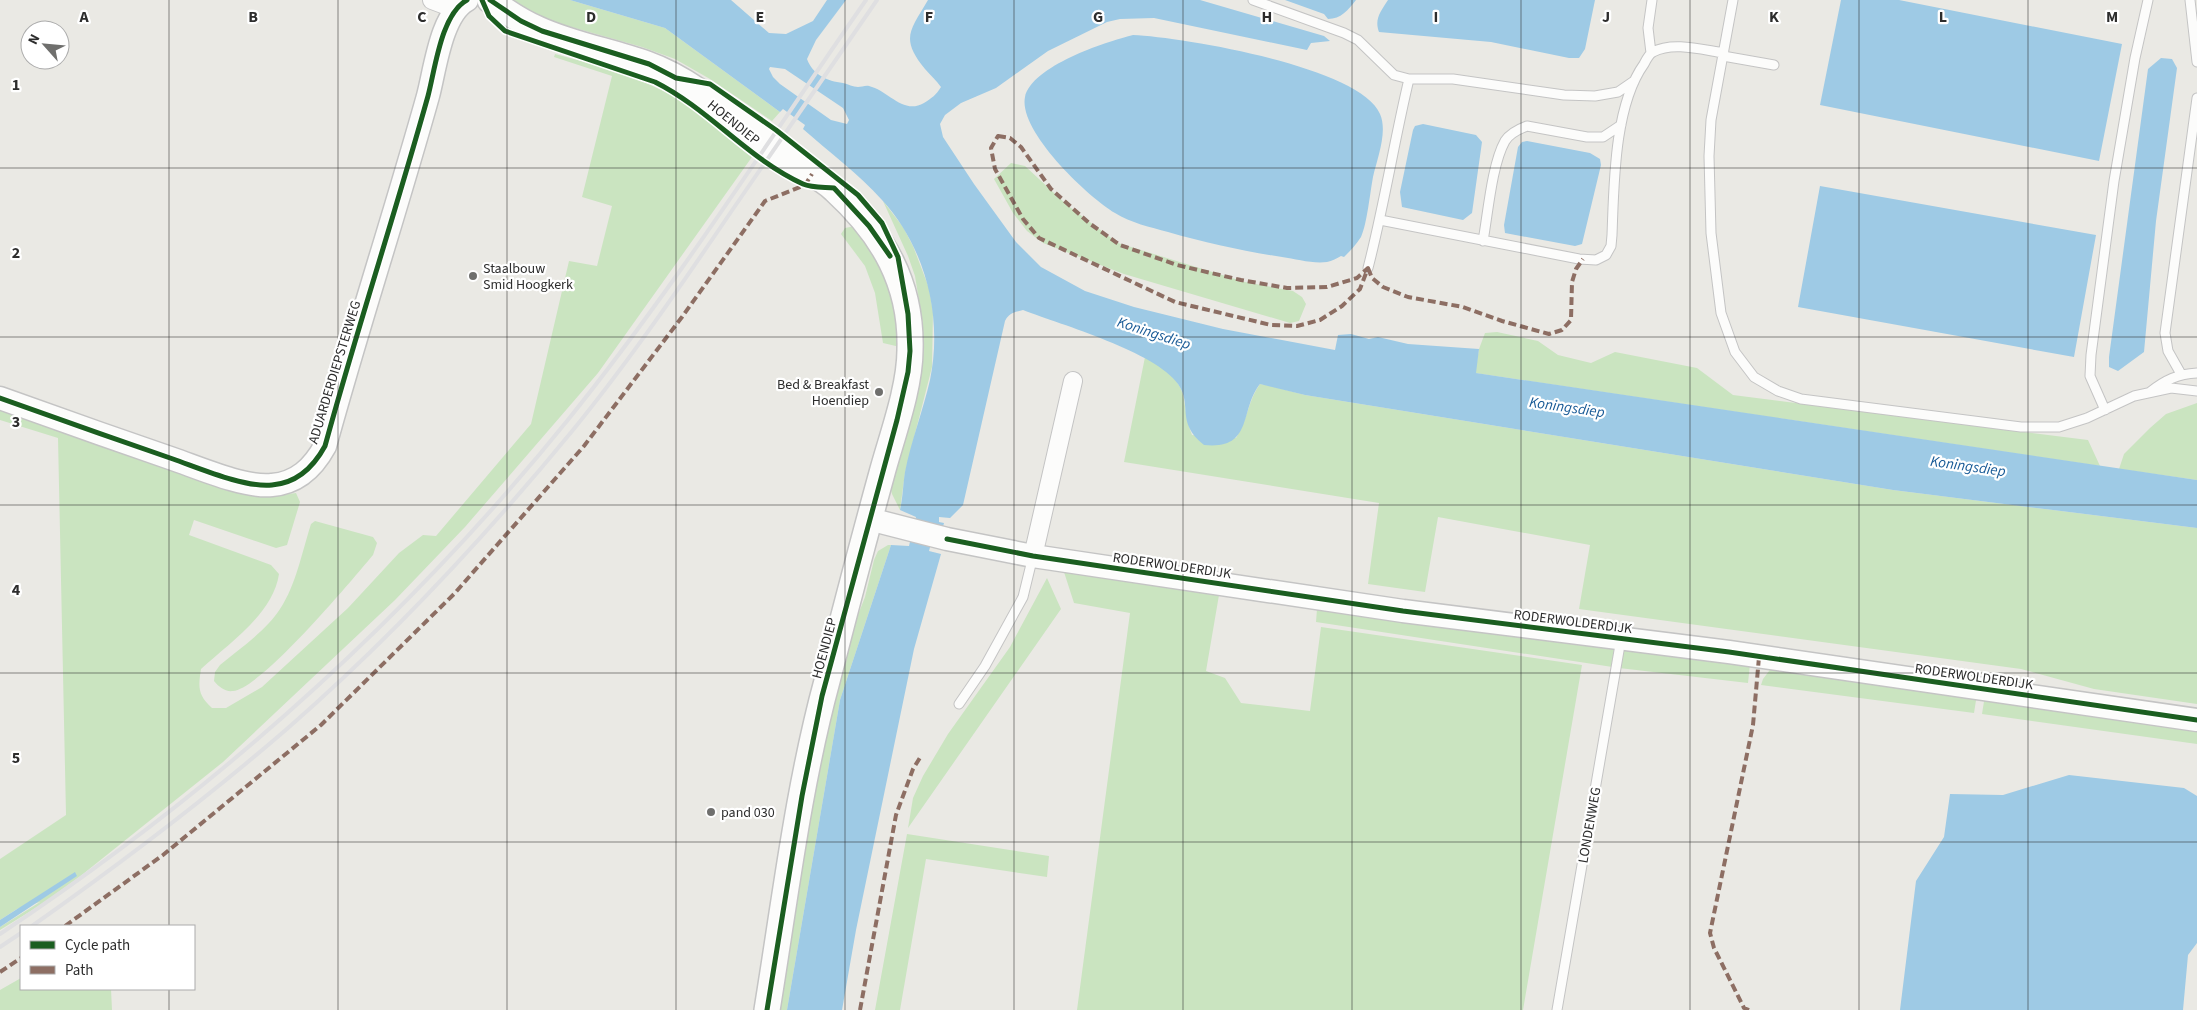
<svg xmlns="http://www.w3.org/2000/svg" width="2197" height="1010" viewBox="0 0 2197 1010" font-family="'Source Sans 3',sans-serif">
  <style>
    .green { fill: #cae4c0 }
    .water { fill: #9ecae5; fill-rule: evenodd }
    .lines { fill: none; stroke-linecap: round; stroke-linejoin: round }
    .service-casing { stroke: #c4c4c4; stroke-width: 11 }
    .minor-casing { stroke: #c4c4c4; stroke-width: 20 }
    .tertiary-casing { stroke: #c4c4c4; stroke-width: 25 }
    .secondary-casing { stroke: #c4c4c4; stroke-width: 28 }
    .service { stroke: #fcfcfb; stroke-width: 9 }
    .minor { stroke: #fcfcfb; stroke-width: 18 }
    .tertiary { stroke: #fcfcfb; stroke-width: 22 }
    .secondary { stroke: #fcfcfb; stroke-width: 25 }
    .rail { stroke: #dfdfe1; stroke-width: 4 }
    .quiet { stroke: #8d6e63; stroke-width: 4; stroke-dasharray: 8 4; stroke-linecap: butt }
    .cycleway-casing { stroke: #fff; stroke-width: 8 }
    .cycleway { stroke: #1b5e20; stroke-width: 5 }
    .grid { fill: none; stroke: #2d2d2d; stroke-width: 1; stroke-opacity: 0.55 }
    .poi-dot { fill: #6f6f6d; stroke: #fff; stroke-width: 2 }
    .labels { text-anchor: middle; stroke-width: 4.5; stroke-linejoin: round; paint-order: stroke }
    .street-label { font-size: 14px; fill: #2d2d2d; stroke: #fff }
    .poi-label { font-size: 14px; fill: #2d2d2d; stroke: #fff; text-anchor: start }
    .water-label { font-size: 15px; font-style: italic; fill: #185a96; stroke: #fff }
    .grid-label { font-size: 16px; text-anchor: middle; font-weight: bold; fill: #2d2d2d; stroke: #fff; stroke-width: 4.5; stroke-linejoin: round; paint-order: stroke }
  </style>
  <rect width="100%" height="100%" fill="#eae9e4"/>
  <path class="green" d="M506,0h64l95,28 115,84 -8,9 -62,-42 -35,-20 -33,-12 -106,-30z
    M555,54c50,13 98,26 141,57 19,14 36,32 56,46l-154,216 -133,154 -70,73 -172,162 -145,116 -36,26 -42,26v-3l40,-25 -23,7 -17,11v-61l66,-44 -8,-377 -58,-18v-11l184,63 85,25 27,-4 4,9 -13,43 -11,3 -82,-28 -5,15 82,30 8,9c-6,40 -50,69 -78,95 -3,19 -3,26 11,39h14l36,-21 86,-79 51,-55 24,-18 13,1 95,-112 38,-163 28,5 15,-60 -30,-9 30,-121 -58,-19z
    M1011,163l14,3 42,39 51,38 127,39 48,9 9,6 4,7 -7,17 -9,2 -166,-49 -81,-31 -16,-12 -14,-18 -19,-34z
    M883,201l20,26 10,19 16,42 4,24 -1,55 -27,106 -5,37 -8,-16 -2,-8 31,-135 2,-26 -8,-49 -7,-20z
    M855,226l33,40 12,81 -17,-4 -8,-50 -10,-27 -24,-32 4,-6z
    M1497,332l41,9 20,14 33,8 24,-11 82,16 36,27 355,45 12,26 -625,-93 4,-24 6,-16z
    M1145,357c16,9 37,22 39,43 2,12 3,22 8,35l44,3c11,-17 13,-40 24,-54 15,2 30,8 45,11l588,95 304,38v176l-103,-15 -73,-20 -442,-60 11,-64 -152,-28 -13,75 -57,-8 11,-81 -255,-41z
    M2197,403v77l-78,-11 5,-15 26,-26 16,-14z
    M315,521l58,16 4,6 -4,12c-21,25 -111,133 -140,136 -8,1 -14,-4 -19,-10l1,-9 5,-7c20,-17 46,-34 60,-56 16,-24 22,-57 31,-85z
    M888,545h3l-51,155 -53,310h-11l35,-217 36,-150 18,-46 9,-37 4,-9z
    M1064,572l155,23 -13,76 19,7 16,25 69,8 11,-84 261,38 -59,345h-446l53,-397 -56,-10z
    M1047,578l14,31 -153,219 5,-30 10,-22 25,-42 62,-87z
    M1317,609l433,55 -2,19 -129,-15 -303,-46z
    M1772,667l205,27 -3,19 -213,-28 2,-6z
    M1985,695l212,29v20l-215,-30z
    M907,834l142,22 -2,21 -121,-18 -26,151h-25z
    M21,978v11h90l1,21h-112v-20z"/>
  <path class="water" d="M570,0h161l38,33 17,1 27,-13 14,-21h19l-30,40 -9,19c6,16 20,22 36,24 5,1 10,4 15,4 3,0 8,-2 11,-1 20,5 34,29 55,17 8,-5 12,-8 17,-16 -5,-7 -10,-11 -16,-18 -25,-31 -15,-38 3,-69h272l124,36 6,5 -19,2 -4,7 -153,-32 -34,1 -13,3 -59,29 -52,37 -35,15 -16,12 -5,9 3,13 31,47 42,58 25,25 44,24 49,16 89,22 112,21 3,-15 13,-1 18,5 9,-2 30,7 71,5 -3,24 721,107v48l-304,-38 -588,-95 -45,-11c-21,26 -6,66 -56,61 -29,-23 -11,-40 -26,-61 -22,-32 -116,-59 -155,-74 -8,2 -14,3 -18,11l-42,184 -13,13 -11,-1v5l5,1 -2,7 -7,-1 -6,22 12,3 -27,95 -58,281 -14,80h-55l53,-310 51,-155 18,1 7,-29 -16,-7c3,-13 3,-26 5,-38 6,-31 18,-61 25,-92 13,-63 -4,-132 -48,-180 -23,-26 -53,-48 -79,-71l2,-4 -22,-16 -3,3 -115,-84zM770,67l15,2 58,39 6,12 -2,4 -16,-4 -51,-36 -7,-7 -4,-8z
    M1285,0h71c-8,10 -15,19 -28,19l-4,-5z
    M1388,0h207l-10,49 -6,9h-10l-78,-16 -112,-10c-5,-13 2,-21 9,-32z
    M1841,0h58l223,44 -23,117 -279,-56z
    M1133,35c49,2 228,32 247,79 8,18 -3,45 -7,63 -3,16 -6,47 -12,60 -5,8 -11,14 -17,20l-3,-1c-4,2 -9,5 -14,6 -14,2 -31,-3 -45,-5 -39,-6 -76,-14 -114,-25 -18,-5 -37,-9 -53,-19 -27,-16 -97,-82 -90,-116 7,-31 80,-55 108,-62z
    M2161,58l11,1 5,9 -21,153 -12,131 -26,19 -9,-4v-10l39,-288z
    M1423,124l53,11 6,7 -10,71 -9,7 -61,-13 -2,-15 13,-62 2,-4z
    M1527,141l63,12 10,6 1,6 -19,79 -7,2 -70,-13 -1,-8 14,-78 4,-5z
    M1820,186l276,49 -22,122 -276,-50z
    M2069,775l115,13 13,8v147l-9,12 -5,55h-283l16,-129 28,-44 6,-43 53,1z
    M75,872l2,4 -77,51v-7z"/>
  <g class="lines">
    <defs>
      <path id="service" d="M1253,0l91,33 14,7 36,35 15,4h44l111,16 31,1 23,-4 16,-11
        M1733,0l-22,120 -2,36 2,77 10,80 14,39 19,25 24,14 23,8 220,28h38l28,-9 47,-22 37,-8 26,3
        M2190,0l7,62
        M1651,53l-3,-25 4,-28
        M1723,56l51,9
        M1380,220l199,39 17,1 10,-5 5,-9 1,-11c2,-51 2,-129 32,-171 2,-4 5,-10 9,-12 20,-11 50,-2 71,1
        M1483,241c5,-28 9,-77 22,-100 5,-8 14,-12 22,-15l60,11h16l18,-12
        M1368,268c16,-62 26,-126 41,-189
        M2181,374l-13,-23 -3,-18 32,-235
        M2150,392c15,-12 28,-18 47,-19
        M2105,410l-15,-34 1,-21 23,-174 21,-123 13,-58
        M959,704l26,-38 38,-69 10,-41
        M1557,1010l64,-371"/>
      <path id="minor" d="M432,0l24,9
        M1033,556l40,-175"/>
      <path id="tertiary" d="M0,398c58,21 115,41 173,61 26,9 72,29 99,26 25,-2 41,-17 53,-39 32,-117 70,-232 103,-350 7,-26 13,-82 39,-96
        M869,519l78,20 86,17 370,55 326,41 468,68"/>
      <path id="secondary" d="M490,0c15,11 31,22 48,29 35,16 73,22 109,35 53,19 95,63 141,95 15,11 34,18 47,31 48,44 77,94 75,160 0,38 -18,86 -28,123 -19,69 -37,138 -55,208 -29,107 -42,219 -60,329"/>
    </defs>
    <use href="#service" class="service-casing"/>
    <use href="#minor" class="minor-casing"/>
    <use href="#tertiary" class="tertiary-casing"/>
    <use href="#secondary" class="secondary-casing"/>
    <use href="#service" class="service"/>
    <use href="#minor" class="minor"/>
    <use href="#tertiary" class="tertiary"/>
    <use href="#secondary" class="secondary"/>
    <path class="rail" d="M32,926c88,-62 174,-127 256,-198 103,-90 198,-192 285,-298 57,-70 109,-146 160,-221 48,-70 96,-139 144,-209
      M0,934c213,-142 406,-314 567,-513 108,-134 201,-280 299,-421
      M0,947l21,-14"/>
    <path class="quiet" d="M998,136l12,2 11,9 30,42 38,34 31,22 57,20 64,15 46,8 40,-1 30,-9 11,-10 -8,21 -18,17 -22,14 -23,6 -26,-1 -96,-23 -136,-64 -16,-19 -28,-50 -4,-21z
      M1368,268l4,10 11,9 25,10 55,10 39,14 47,13 13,-4 9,-10 1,-38 4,-13 7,-10
      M65,926l98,-71 158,-130 133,-131 130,-148 98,-129 83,-116 40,-16 7,-11
      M0,972l21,-14
      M860,1010l36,-195 17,-46 8,-13
      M1749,1010l-5,-2 -30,-60 -4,-15 43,-208 6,-68"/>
    <defs>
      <path id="cycleway" d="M482,0l7,16 16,15 150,51c54,27 93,77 148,102 9,4 22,3 31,4l35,38 21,30
        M490,0l31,21 21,10 107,33 27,14 34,6 66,46 82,65 24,28 16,34 10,57 2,37 -2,21 -11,48 -75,276 -20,100 -35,214
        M0,398c58,21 115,41 173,61 26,9 72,29 99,26 25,-2 41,-17 53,-39 32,-117 70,-232 103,-350 7,-26 13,-82 39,-96
        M947,539l86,17 370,55 326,41 468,68"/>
    </defs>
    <use href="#cycleway" class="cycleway-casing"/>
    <use href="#cycleway" class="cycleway"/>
  </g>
  <path class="grid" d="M169,0v926M338,0v1010M507,0v1010M676,0v1010M845,0v1010M1014,0v1010M1183,0v1010M1352,0v1010M1521,0v1010M1690,0v1010M1859,0v1010M2028,0v1010M0,168h2197M0,337h2197M0,505h2197M0,673h2197M0,842h2197M169,989v21"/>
  <g class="poi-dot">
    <circle cx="473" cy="276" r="5"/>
    <circle cx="879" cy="392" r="5"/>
    <circle cx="711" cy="812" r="5"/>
  </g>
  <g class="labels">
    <g class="street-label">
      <text transform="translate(734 122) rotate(39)" y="5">HOENDIEP</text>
      <text transform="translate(334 372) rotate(-73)" y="5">ADUARDERDIEPSTERWEG</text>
      <text transform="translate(1172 565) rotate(8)" y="5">RODERWOLDERDIJK</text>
      <text transform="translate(1573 621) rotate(7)" y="5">RODERWOLDERDIJK</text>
      <text transform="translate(824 648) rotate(-75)" y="5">HOENDIEP</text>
      <text transform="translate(1974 676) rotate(8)" y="5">RODERWOLDERDIJK</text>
      <text transform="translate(1589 825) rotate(-80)" y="5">LONDENWEG</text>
    </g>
    <g class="poi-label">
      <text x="483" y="273">Staalbouw<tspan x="483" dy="16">Smid Hoogkerk</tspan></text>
      <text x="869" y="389" text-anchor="end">Bed &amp; Breakfast<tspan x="869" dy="16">Hoendiep</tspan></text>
      <text x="721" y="817">pand 030</text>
    </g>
    <g class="water-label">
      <text transform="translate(1154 333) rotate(18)" y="5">Koningsdiep</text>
      <text transform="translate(1567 407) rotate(8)" y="5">Koningsdiep</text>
      <text transform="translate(1968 466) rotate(8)" y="5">Koningsdiep</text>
    </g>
  </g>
  <g class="grid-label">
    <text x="84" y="22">A</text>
    <text x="253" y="22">B</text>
    <text x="422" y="22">C</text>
    <text x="591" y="22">D</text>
    <text x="760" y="22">E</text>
    <text x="929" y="22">F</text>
    <text x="1098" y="22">G</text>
    <text x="1267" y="22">H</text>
    <text x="1436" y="22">I</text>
    <text x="1606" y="22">J</text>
    <text x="1774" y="22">K</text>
    <text x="1943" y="22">L</text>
    <text x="2112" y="22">M</text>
    <text x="16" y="90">1</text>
    <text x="16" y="258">2</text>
    <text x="16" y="427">3</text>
    <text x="16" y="595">4</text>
    <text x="16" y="763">5</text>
  </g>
  <rect x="20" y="925" width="175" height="65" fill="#ffffff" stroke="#ababab"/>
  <rect x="30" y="941" width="25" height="8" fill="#1b5e20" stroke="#ababab"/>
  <text x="65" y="950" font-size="15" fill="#2d2d2d">Cycle path</text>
  <rect x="30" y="966" width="25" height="8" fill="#8d6e63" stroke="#ababab"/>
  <text x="65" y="975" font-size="15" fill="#2d2d2d">Path</text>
  <g transform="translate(45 45) rotate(297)"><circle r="24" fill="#ffffff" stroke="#ababab"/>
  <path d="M0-4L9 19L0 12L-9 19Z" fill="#6f6f6d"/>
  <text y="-8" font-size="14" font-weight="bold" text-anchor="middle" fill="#2d2d2d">N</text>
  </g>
</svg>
